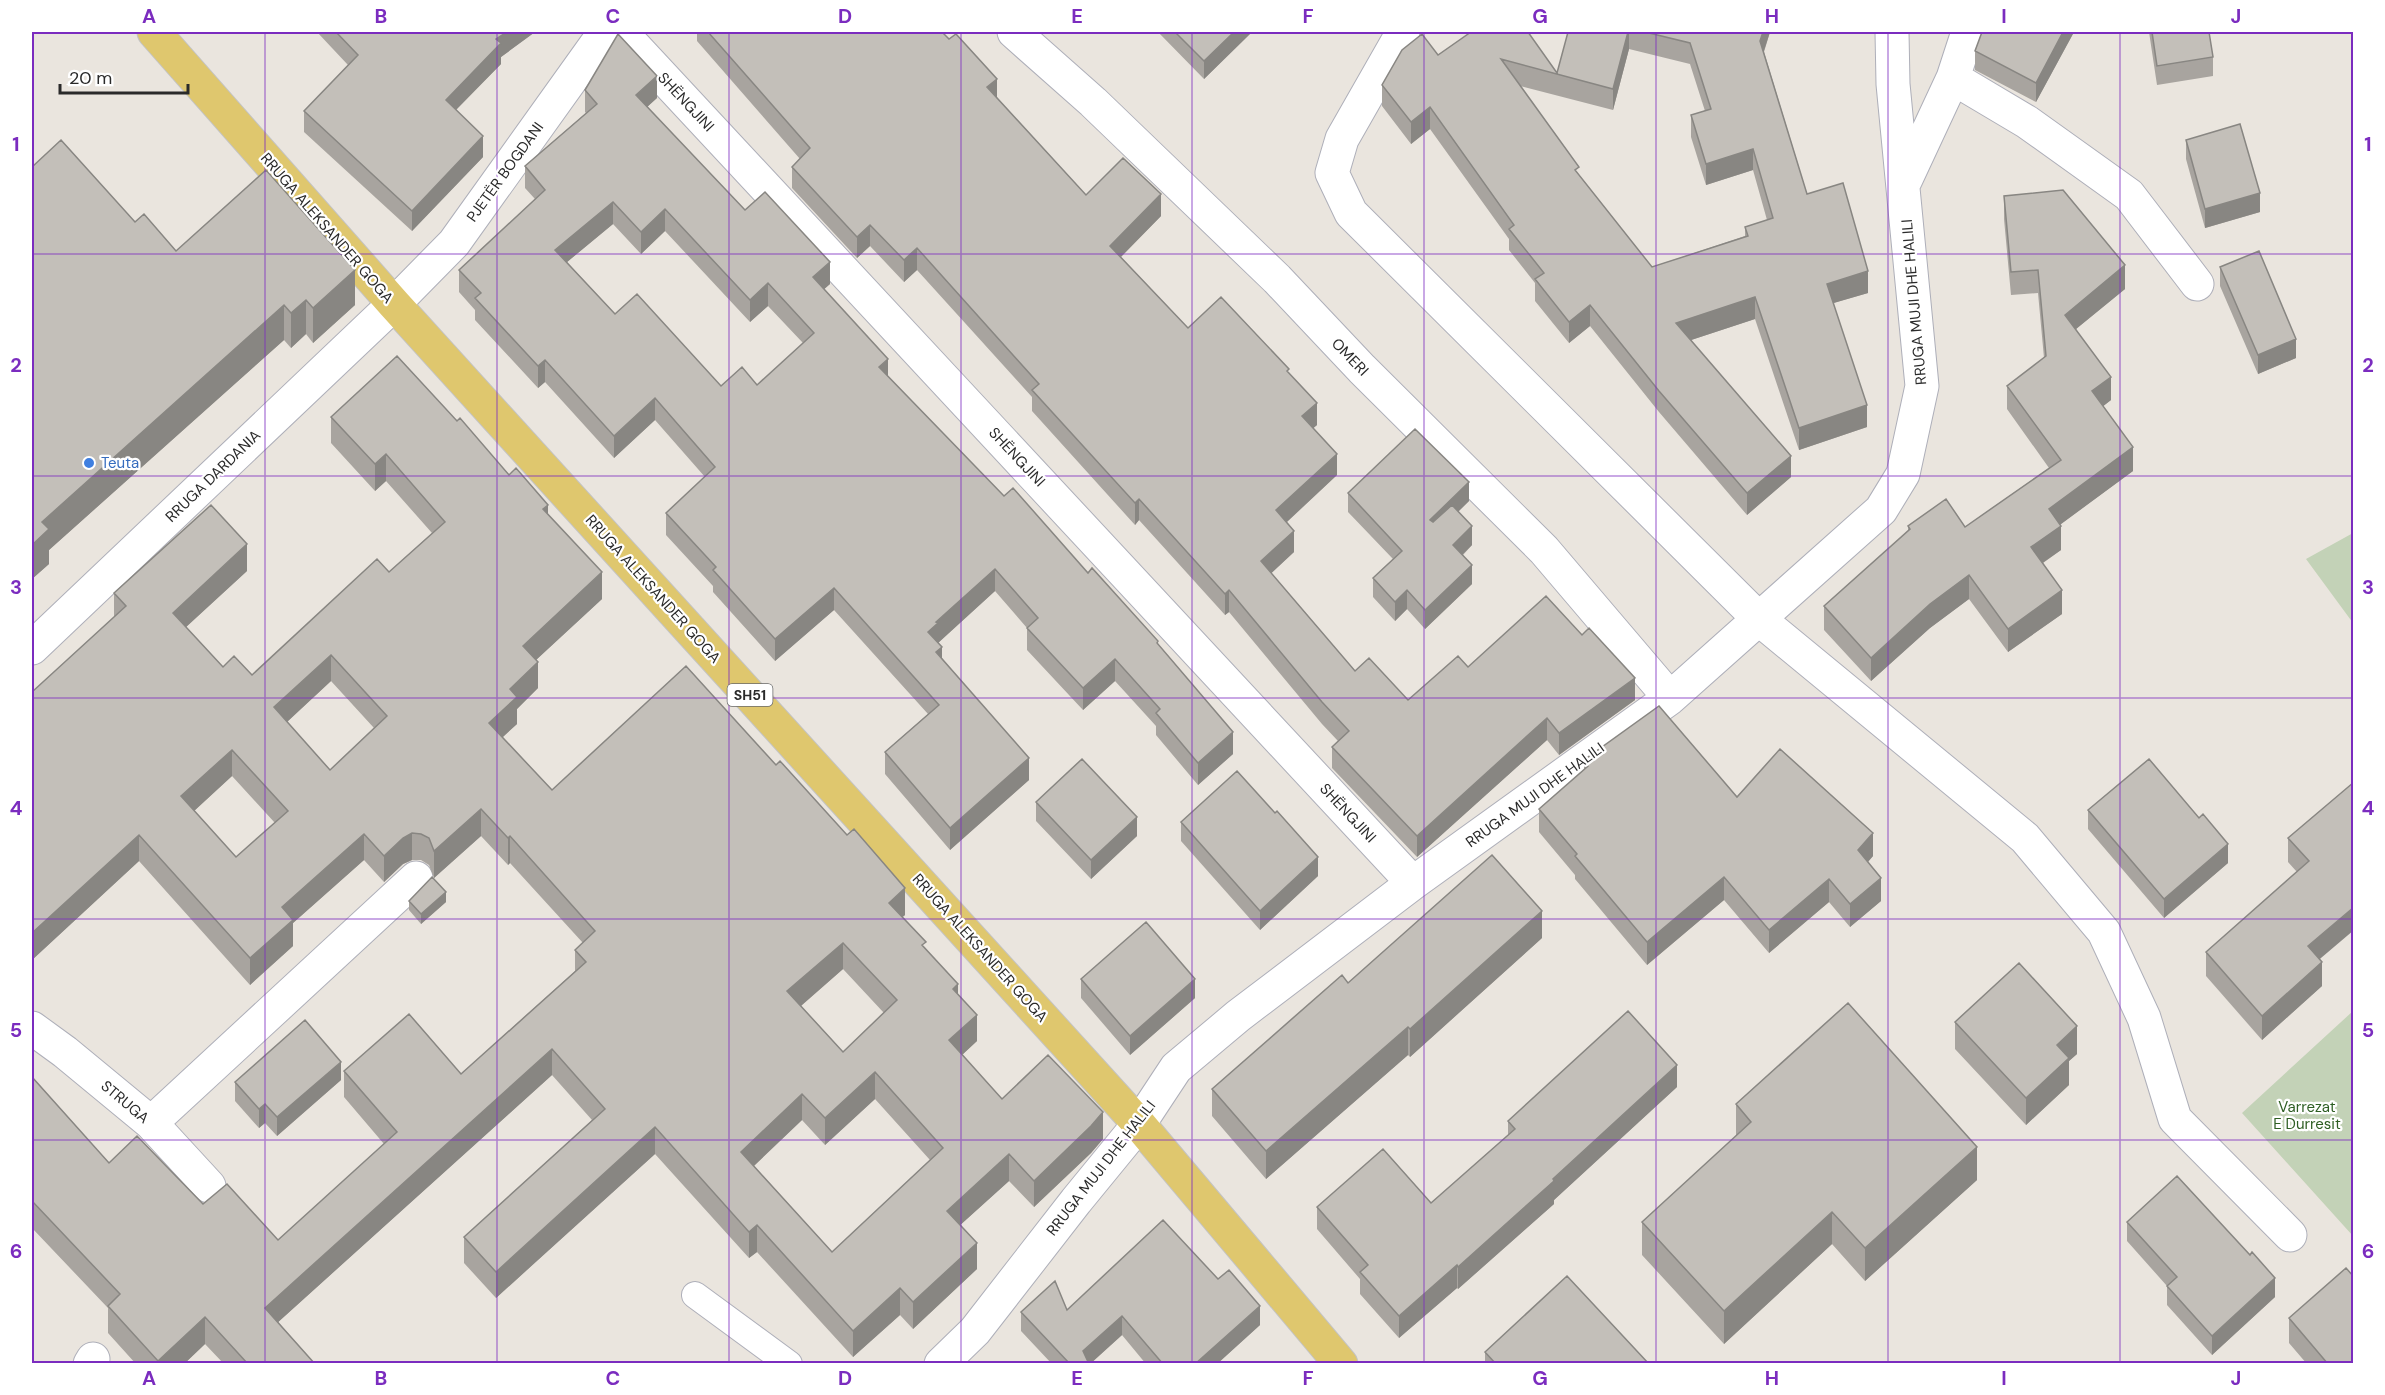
<svg xmlns="http://www.w3.org/2000/svg" width="2385" height="1395" viewBox="0 0 2385 1395" font-family="'DM Sans',sans-serif">
  <style>
    .cemetery { fill: #c3d2b7 }
    .lines { fill: none; stroke-linecap: round; stroke-linejoin: round }
    .lane-casing { stroke: #aeafb9; stroke-width: 28 }
    .street-casing { stroke: #aeafb9; stroke-width: 35 }
    .secondary-casing { stroke: #aeafb9; stroke-width: 35 }
    .primary-casing { stroke: #c3c3c3; stroke-width: 35 }
    .lane { stroke: #fff; stroke-width: 26 }
    .street { stroke: #fff; stroke-width: 33 }
    .secondary { stroke: #fff; stroke-width: 33 }
    .primary { stroke: #dfc76e; stroke-width: 33 }
    .wall { fill: #a8a49f; fill-rule: evenodd }
    .shaded-wall { fill: #888682 }
    .building { fill: #c3bfb9; stroke: #888682; stroke-width: 1.5; fill-rule: evenodd }
    .grid { fill: none; stroke: #7b2cbf; stroke-width: 1.5; stroke-opacity: 0.55 }
    .shop-dot { fill: #3f7fe0; stroke: #fff; stroke-width: 2 }
    .labels { text-anchor: middle; stroke-width: 4.5; stroke-linejoin: round; paint-order: stroke }
    .shield { fill: #fff; stroke: #6a6a6a; stroke-width: 1.5 }
    .shield-label { font-size: 14px; font-weight: bold; fill: #2a2a2a }
    .street-label { font-size: 15px; fill: #2a2a2a; stroke: #fff }
    .shop-label { font-size: 15px; fill: #366cbe; stroke: #fff; text-anchor: start }
    .park-label { font-size: 15px; fill: #2e5e23; stroke: #fff }
    .neatline { fill: none; stroke: #7b2cbf; stroke-width: 2 }
    .grid-label { font-size: 20px; text-anchor: middle; font-weight: bold; fill: #7b2cbf }
  </style>
  <rect width="100%" height="100%" fill="#eae5de"/>
  <path class="cemetery" d="M2353,533v90l-47,-64z
    M2353,1011v225l-111,-123z"/>
  <g class="lines">
    <defs>
      <path id="lane" d="M695,1295l94,69"/>
      <path id="street" d="M621,32l792,851
        M1014,32l79,70 184,177 85,90 182,181 126,148
        M1403,32l-61,107 -10,34 19,40 408,406 266,219 79,94 40,86 31,101 115,116
        M1953,78l74,44 102,73 68,89
        M1905,181l48,-103 15,-46
        M394,304l60,-61 151,-211
        M32,1028l33,24 86,71 58,63
        M151,1123l265,-245
        M90,1364l3,-5
        M941,1364l34,-33 101,-130 63,-77 37,-56 62,-52 175,-133 257,-185 211,-188 22,-36 19,-88 -29,-302 -1,-52"/>
      <path id="secondary" d="M32,648l362,-344"/>
      <path id="primary" d="M154,32l240,272 745,820 202,240"/>
    </defs>
    <use href="#lane" class="lane-casing"/>
    <use href="#street" class="street-casing"/>
    <use href="#secondary" class="secondary-casing"/>
    <use href="#primary" class="primary-casing"/>
    <use href="#lane" class="lane"/>
    <use href="#street" class="street"/>
    <use href="#secondary" class="secondary"/>
    <use href="#primary" class="primary"/>
  </g>
  <path class="wall" d="M317,32h218l-34,25v7l-45,46 27,47 -71,74 -108,-99v-21l44,-46z
    M697,32h245l55,66 89,97 75,21 -40,41 67,71 101,46 28,51 -4,3 24,47 -50,47 7,30 -23,21 84,98 53,29 60,-33 167,33 -76,55 -12,-15 -130,117 -85,-89v-21l6,-6 -16,-17 -93,-112 -4,3 -86,-95 -4,5 -103,-114v-14l-115,-127 -13,12 -34,-36 -13,12 -65,-70v-21l8,-8 -103,-118z
    M1158,32h94l-48,47z
    M1471,32l86,41 11,-41h202l-6,20 43,142 61,99 -35,10 34,124 -68,23 -44,-131 -64,21 100,137 -44,38 -88,-103 -69,-86 -21,17 -34,-42v-18l-26,-33v-11l-79,-110 -19,15 -29,-38v-21l56,-30zM1629,49l61,15 15,47 -14,4v22l15,48 47,-15 14,50 -22,7v9l-93,31 -73,-92 -59,-89 93,24z
    M1982,32h92l-38,70 -61,-32v-19z
    M2149,32h60l4,25v19l-56,9z
    M585,90l72,8 -10,9 98,103 85,74 -6,5 64,88 116,119 84,77 70,72 75,109 -35,31 -42,-50v-9l-41,-45 -32,29 -56,-60v-22l-32,-37 -57,52 4,15 87,122 -79,70 -65,-76v-22l43,-38 -94,-104 -59,51 -62,-69v-6l-47,-51v-22l39,-36 -50,-57 -41,38 -69,-76 -7,6 -63,-68v-10l-16,-18v-22l76,-71 -10,-11v-22l61,-53 -1,-1zM613,224l28,30 24,-23 85,91 18,-16 35,37 -46,42 -36,1 -106,-72 -48,-52z
    M2186,140l74,72 -55,16 -19,-69z
    M2004,196l121,93 -49,40 35,71 -8,6 30,65 -74,54 2,25 -18,13 19,51 -54,38 -39,-53 -39,29 -59,53 -47,-51v-24l84,-75v-5l57,1 84,-59 -42,-59v-23l37,-28 -6,-65 -27,2 -7,-76z
    M135,222l41,29 179,54 -42,38 -7,-9 -15,14 -7,-8 -235,210v14l-17,15z
    M2220,267l76,91 -38,16 -38,-88z
    M331,417l126,4 91,93 54,85 -66,61 2,28 -21,21v15l-15,13 50,53 353,125 -3,2 56,78 19,46 -15,14 40,44 101,40 -12,14 -57,54 -25,-26 -49,44 17,44 -64,60 -13,-14 -47,42 -96,-105 -8,6 -94,-104 -159,144 -32,-35v-26l128,-117 -40,-45 -274,247 37,42h-91l-19,-20 -21,20h-48l-28,-31v-25l-76,-80v-151l77,86 94,41 75,36 106,-96 -40,-47v-26l117,3 114,-103v-21l8,-7 -73,-80 -2,2 -27,-29 -47,42 -5,-13 -8,-5h-9l-9,4 -19,18 -20,-22 -71,63v23l-43,39 -111,-124 -107,99v-268l82,-75v-24l133,-22 -61,56 37,40 29,8 137,-103 43,-39 -46,-52 -11,10 -44,-48zM331,681l43,47 -44,42 -43,-48zM232,776l43,47 -39,34 -42,-46zM843,969l41,44 -41,39 -42,-46zM875,1099l55,61 -98,92 -78,-86 48,-46 23,25z
    M1348,493l121,8 -11,11 14,33 -9,10 9,29 -47,45 -18,-20 -12,12 -22,-24v-19l20,-19 -45,-47z
    M1584,760l153,37 136,59 -5,6 13,39 -31,26 -21,-25 -60,51 -45,-53 -77,65 -72,-86v-4l-36,-43v-23l45,-39z
    M2354,782l-34,177 2,27 -60,54 -56,-64v-24l91,-80 -9,-10v-24z
    M1036,802l101,34 -46,43 -55,-58z
    M2088,810l140,53 -64,55 -76,-89z
    M1181,822l137,54 -58,54 -79,-89z
    M409,901l37,1 -25,22 -12,-14z
    M1542,938l-132,119 -2,-2 -142,124 -54,-63v-27l136,-106z
    M1081,979l114,19 -65,57 -49,-57z
    M1955,1022l122,32 -8,7v24l-43,40 -71,-76z
    M341,1080l-64,56 -12,-13 -6,5 -24,-27v-19z
    M1677,1087l-123,113v4l-96,85 -1,-1 -58,50 -39,-44v-15l-43,-50v-22l114,-4 77,-68v-14z
    M1736,1104l241,76 -112,101 -33,-37 -108,100 -82,-89v-33l94,-86z
    M2127,1222l148,75 -63,58 -45,-50v-19l-40,-45z
    M1067,1310l193,15 -43,39h-71l-24,-29 -32,29h-38l-31,-33v-19z
    M2289,1318l65,46h-47l-18,-21z
    M1485,1352l164,12h-164z"/>
  <path class="shaded-wall" d="M507,32h28l-34,25v7l-55,56v-20l50,-61z
    M1234,32h18l-48,47v-18z
    M1628,32h1v17l-16,61v-21z
    M1763,32h7l-10,31v-22z
    M2063,32h11l-38,70v-19z
    M657,76v22l-21,19v-22z
    M997,79v22l-10,-14z
    M1430,107v22l-19,15v-22z
    M483,136v21l-71,74v-20z
    M1753,149v21l-47,15v-21z
    M2260,193v19l-55,16v-19z
    M1161,194v22l-51,52v-22z
    M613,202v22l-58,48v-22z
    M665,209v22l-24,23v-22z
    M870,225v21l-13,12v-21z
    M917,248v22l-13,12v-22z
    M830,262v22l-17,15v-22z
    M2125,265v24l-60,49v-23z
    M355,270v35l-42,38v-35z
    M1868,271v22l-41,12v-21z
    M768,283v23l-18,16v-22z
    M1755,297v22l-79,26v-22z
    M306,300v34l-15,14v-35z
    M284,305v35l-235,210v14l-17,15v-34l10,-23z
    M1590,305v21l-21,17v-21z
    M2296,339v19l-38,16v-19z
    M888,359v22l-9,-14z
    M545,360v22l-7,6v-22z
    M2111,377v23l-19,15v-24z
    M655,398v22l-41,38v-22z
    M1317,403v22l-15,13v-22z
    M1867,405v22l-68,23v-22z
    M2133,447v24l-84,62v-24z
    M386,454v27l-11,10v-27z
    M1337,454v21l-61,57v-22z
    M1791,456v21l-44,38v-22z
    M1469,482v19l-39,38v-19z
    M1139,499v21l-4,5v-22z
    M548,505v26l-5,-22z
    M1472,526v19l-19,19v-19z
    M2061,526v24l-30,21v-24z
    M1294,531v21l-33,31v-22z
    M247,544v27l-74,68v-26z
    M1472,565v19l-47,45v-19z
    M995,569v22l-57,52 -10,-11 8,-10z
    M602,572v27l-79,73v-26z
    M1969,575v24l-39,29 -59,53v-23l59,-54z
    M834,588v22l-59,51v-22z
    M1229,590v22l-4,3v-21z
    M1407,590v19l-12,12v-19z
    M2062,590v24l-54,38v-23z
    M942,647v22l-6,-17z
    M331,655v26l-57,53v-27z
    M1115,659v22l-32,29v-22z
    M538,662v26l-21,21v15l-28,26v-27l21,-34z
    M1635,678v22l-76,55v-22z
    M1547,718v22l-130,117v-21z
    M1233,732v22l-35,31v-22z
    M232,750v26l-51,47v-27z
    M1029,758v22l-79,70v-22z
    M481,809v27l-47,42v-27z
    M1137,817v19l-46,43v-19z
    M412,833v27l-9,4 -19,18v-26l19,-18z
    M1873,833v23l-15,17v-23z
    M364,834v26l-71,63v23l-43,39v-27l32,-51z
    M139,835v26l-107,99v-27z
    M510,836v27l-2,2v-27z
    M2228,844v19l-64,55v-19z
    M1318,857v19l-58,54v-19z
    M1724,877v23l-77,65v-23z
    M1881,878v23l-31,26v-23z
    M1829,879v23l-60,51v-23z
    M905,888v27l-16,14v-26z
    M446,892v10l-25,22v-10z
    M2354,907v23l-46,39v-23z
    M1542,911v27l-132,119v-28z
    M843,943v26l-56,49v-27z
    M2322,962v24l-60,54v-24z
    M1195,979v19l-65,57v-19z
    M958,984v27l-5,-22z
    M977,1015v26l-28,26v-27z
    M2077,1026v28l-8,7v24l-43,40v-27l31,-53z
    M1408,1027v28l-142,124v-28z
    M552,1049v26l-287,259v-26z
    M341,1062v18l-64,56v-19z
    M1677,1065v22l-123,113v4l-96,85v-22z
    M875,1072v27l-50,46v-27z
    M802,1094v26l-61,58v-26z
    M265,1104v19l-6,5v-19z
    M1103,1112v27l-12,14 -57,54v-26z
    M655,1127v27l-159,144v-26z
    M1977,1147v33l-112,101v-33z
    M1009,1154v27l-62,56v-26z
    M1832,1212v32l-108,100v-33z
    M757,1225v27l-8,6v-26z
    M977,1243v26l-64,60v-27z
    M1457,1265v23l-58,50v-22z
    M2275,1278v19l-63,58v-19z
    M900,1288v27l-47,42v-26z
    M1260,1306v19l-43,39h-22z
    M1122,1316v19l-32,29h-7v-13z
    M205,1317v27l-21,20h-26v-3z"/>
  <path class="building" d="M336,32h171l-11,7 5,4 -55,57 37,36 -71,75 -108,-100 54,-56z
    M708,32h234l7,7 7,-5 41,45 -10,8 99,108 37,-37 38,36 -51,52 78,82 33,-31 68,72 -2,2 30,32 -15,13 35,38 -61,56 18,21 -33,30 94,110 14,-13 39,42 50,-44 10,11 78,-71 36,39 7,-7 46,50 -76,55 -12,-15 -130,118 -85,-89 17,-16 -27,-29 -93,-112 -4,4 -86,-95 -4,4 -103,-113 7,-6 -122,-136 -13,12 -34,-35 -13,12 -65,-70 18,-19z
    M1175,32h59l-30,29z
    M1471,32h57l29,41 11,-41h60l-15,57 -112,-30 78,108 -4,3 77,97 96,-31 -3,-9 28,-9 -20,-69 -47,15 -15,-49 20,-6 -21,-66 -45,-11h118l-3,9 47,153 36,-11 25,88 -41,13 40,121 -68,23 -44,-131 -79,26 115,133 -44,37 -88,-102 -69,-86 -21,17 -34,-43 9,-6 -35,-44 5,-4 -84,-118 -19,15 -29,-37 20,-35 20,-16 16,21z
    M1982,32h81l-27,51 -61,-32z
    M2152,32h57l4,25 -56,9z
    M618,34l39,42 -21,19 109,115 20,-18 65,70 -17,15 75,82 -9,8 125,129 9,-8 75,85 4,-5 66,73 -1,2 76,89 -35,31 -42,-50 4,-4 -45,-50 -32,29 -56,-60 11,-10 -43,-49 -59,53 2,1 -10,9 14,15 -6,5 93,106 -79,70 -65,-76 54,-47 -105,-117 -59,51 -62,-69 3,-3 -50,-54 49,-46 -60,-69 -41,38 -69,-76 -7,6 -63,-68 6,-5 -22,-23 86,-80 -20,-24 72,-62 -12,-14zM613,202l28,30 24,-23 85,91 18,-17 46,50 -57,52 -15,-18 -21,19 -84,-92 -22,20 -60,-64z
    M2240,124l20,69 -55,16 -19,-69z
    M61,140l74,82 9,-8 32,37 90,-81 89,100 -42,38 -7,-8 -15,13 -7,-8 -242,217 7,7 -17,16v-378z
    M2063,190l62,75 -60,50 46,62 -19,14 41,56 -84,62 12,17 -30,21 31,43 -54,39 -39,-54 -39,29 -59,54 -47,-52 86,-77 -2,-3 38,-27 19,28 96,-67 -54,-74 39,-30 -8,-86 -27,2 -7,-76z
    M2259,251l37,88 -38,16 -38,-88z
    M397,356l60,65 3,-3 49,57 7,-7 32,37 -5,4 59,63 -79,74 15,16 -28,27 7,8 -28,26 63,67 134,-124 90,99 4,-4 67,74 7,-6 51,59 -16,15 37,39 -4,3 36,39 -5,5 24,26 -28,25 53,59 46,-44 55,57 -12,14 -57,55 -25,-27 -62,57 30,32 -64,59 -13,-14 -47,43 -96,-106 -8,7 -94,-105 -159,145 -32,-35 141,-128 -53,-60 -287,259 50,56h-67l-43,-47 -47,44 -50,-55 12,-12 -88,-93v-124l77,86 28,-27 66,68 24,-20 51,56 119,-108 -53,-61 65,-57 52,60 125,-112 -11,-12 20,-19 -85,-95 -2,2 -27,-29 -47,42 -5,-13 -8,-4 -9,-1 -9,5 -19,18 -20,-22 -82,73 11,13 -43,38 -111,-123 -107,98v-241l94,-86 -12,-13 97,-88 36,39 -74,69 50,54 11,-11 18,19 125,-116 12,13 56,-50 -59,-68 -11,10 -44,-47zM331,655l56,61 -57,54 -56,-63zM232,750l56,61 -52,46 -55,-61zM843,943l54,57 -54,52 -56,-61zM875,1072l68,76 -111,104 -91,-100 61,-58 23,24z
    M1415,429l54,53 -39,38 3,2 19,-17 20,21 -19,19 19,20 -47,45 -18,-20 -12,12 -22,-24 29,-27 -54,-58z
    M1659,706l78,91 43,-48 93,84 -15,17 23,28 -31,26 -21,-25 -60,51 -45,-53 -77,65 -72,-86 2,-2 -38,-45 49,-43 -4,-6z
    M1082,759l55,58 -46,43 -55,-58z
    M2149,759l50,59 4,-4 25,30 -64,55 -76,-89z
    M1237,771l38,42 2,-2 41,46 -58,54 -79,-89z
    M2354,782v125l-46,39 14,16 -60,54 -56,-64 103,-91 -21,-23z
    M1492,855l50,56 -132,118 -2,-2 -142,124 -54,-62 130,-114 6,8z
    M432,877l14,15 -25,22 -12,-13z
    M1146,922l49,57 -65,57 -49,-57z
    M2019,963l58,63 -20,19 12,13 -43,40 -71,-76z
    M1848,1003l129,144 -112,101 -33,-36 -108,99 -82,-89 109,-100 -15,-18z
    M1628,1011l49,54 -124,114 1,2 -96,86 -1,-2 -58,51 -39,-44 8,-7 -51,-58 66,-58 48,54 84,-74 -7,-8z
    M305,1020l36,42 -64,55 -12,-13 -6,5 -24,-27z
    M2177,1176l73,79 2,-3 23,26 -63,58 -45,-50 10,-9 -50,-55z
    M1163,1220l55,59 11,-9 31,36 -65,58h-32l-41,-48 -39,35 6,13h-19l-49,-52 34,-31 12,29z
    M2346,1268l8,9v87h-26l-39,-46z
    M1567,1276l82,88h-153l-11,-12z"/>
  <path class="grid" d="M265,32v1332M497,32v1332M729,32v1332M961,32v1332M1192,32v1332M1424,32v1332M1656,32v1332M1888,32v1332M2120,32v1332M32,254h2322M32,476h2322M32,698h2322M32,919h2322M32,1140h2322"/>
  <circle class="shop-dot" cx="89" cy="463" r="6"/>
  <g class="labels">
    <rect class="shield" x="727.5" y="684" width="45" height="22" rx="4.5"/>
    <g class="shield-label">
      <text x="750" y="700">SH51</text>
    </g>
    <g class="street-label">
      <text transform="translate(686 102) rotate(47)" y="5">SHËNGJINI</text>
      <text transform="translate(505 172) rotate(-54)" y="5">PJETËR BOGDANI</text>
      <text transform="translate(327 228) rotate(49)" y="5">RRUGA ALEKSANDER GOGA</text>
      <text transform="translate(1914 302) rotate(-95)" y="5">RRUGA MUJI DHE HALILI</text>
      <text transform="translate(1350 357) rotate(46)" y="5">OMERI</text>
      <text transform="translate(1017 457) rotate(47)" y="5">SHËNGJINI</text>
      <text transform="translate(213 476) rotate(-44)" y="5">RRUGA DARDANIA</text>
      <text transform="translate(653 589) rotate(48)" y="5">RRUGA ALEKSANDER GOGA</text>
      <text transform="translate(1535 795) rotate(-36)" y="5">RRUGA MUJI DHE HALILI</text>
      <text transform="translate(1348 813) rotate(47)" y="5">SHËNGJINI</text>
      <text transform="translate(980 948) rotate(48)" y="5">RRUGA ALEKSANDER GOGA</text>
      <text transform="translate(125 1102) rotate(40)" y="5">STRUGA</text>
      <text transform="translate(1101 1168) rotate(-52)" y="5">RRUGA MUJI DHE HALILI</text>
    </g>
    <g class="shop-label">
      <text x="101" y="468">Teuta</text>
    </g>
    <g class="park-label">
      <text x="2307" y="1112">Varrezat<tspan x="2307" dy="17">E Durresit</tspan></text>
    </g>
  </g>
  <rect width="2385" height="1395" fill="none" stroke="#ffffff" stroke-width="66"/>
  <path d="M60 84v9h128v-9" fill="none" stroke="#2a2a2a" stroke-width="3"/>
  <text x="69" y="84" font-size="18" fill="#2a2a2a" stroke="#ffffff" stroke-width="4.5" paint-order="stroke">20 m</text>
  <rect x="33" y="33" width="2319" height="1329" class="neatline"/>
  <g class="grid-label">
    <text x="149" y="23">A</text>
    <text x="381" y="23">B</text>
    <text x="613" y="23">C</text>
    <text x="845" y="23">D</text>
    <text x="1077" y="23">E</text>
    <text x="1308" y="23">F</text>
    <text x="1540" y="23">G</text>
    <text x="1772" y="23">H</text>
    <text x="2004" y="23">I</text>
    <text x="2236" y="23">J</text>
    <text x="16" y="151">1</text>
    <text x="2368" y="151">1</text>
    <text x="16" y="372">2</text>
    <text x="2368" y="372">2</text>
    <text x="16" y="594">3</text>
    <text x="2368" y="594">3</text>
    <text x="16" y="815">4</text>
    <text x="2368" y="815">4</text>
    <text x="16" y="1037">5</text>
    <text x="2368" y="1037">5</text>
    <text x="16" y="1258">6</text>
    <text x="2368" y="1258">6</text>
    <text x="149" y="1385">A</text>
    <text x="381" y="1385">B</text>
    <text x="613" y="1385">C</text>
    <text x="845" y="1385">D</text>
    <text x="1077" y="1385">E</text>
    <text x="1308" y="1385">F</text>
    <text x="1540" y="1385">G</text>
    <text x="1772" y="1385">H</text>
    <text x="2004" y="1385">I</text>
    <text x="2236" y="1385">J</text>
  </g>
</svg>
